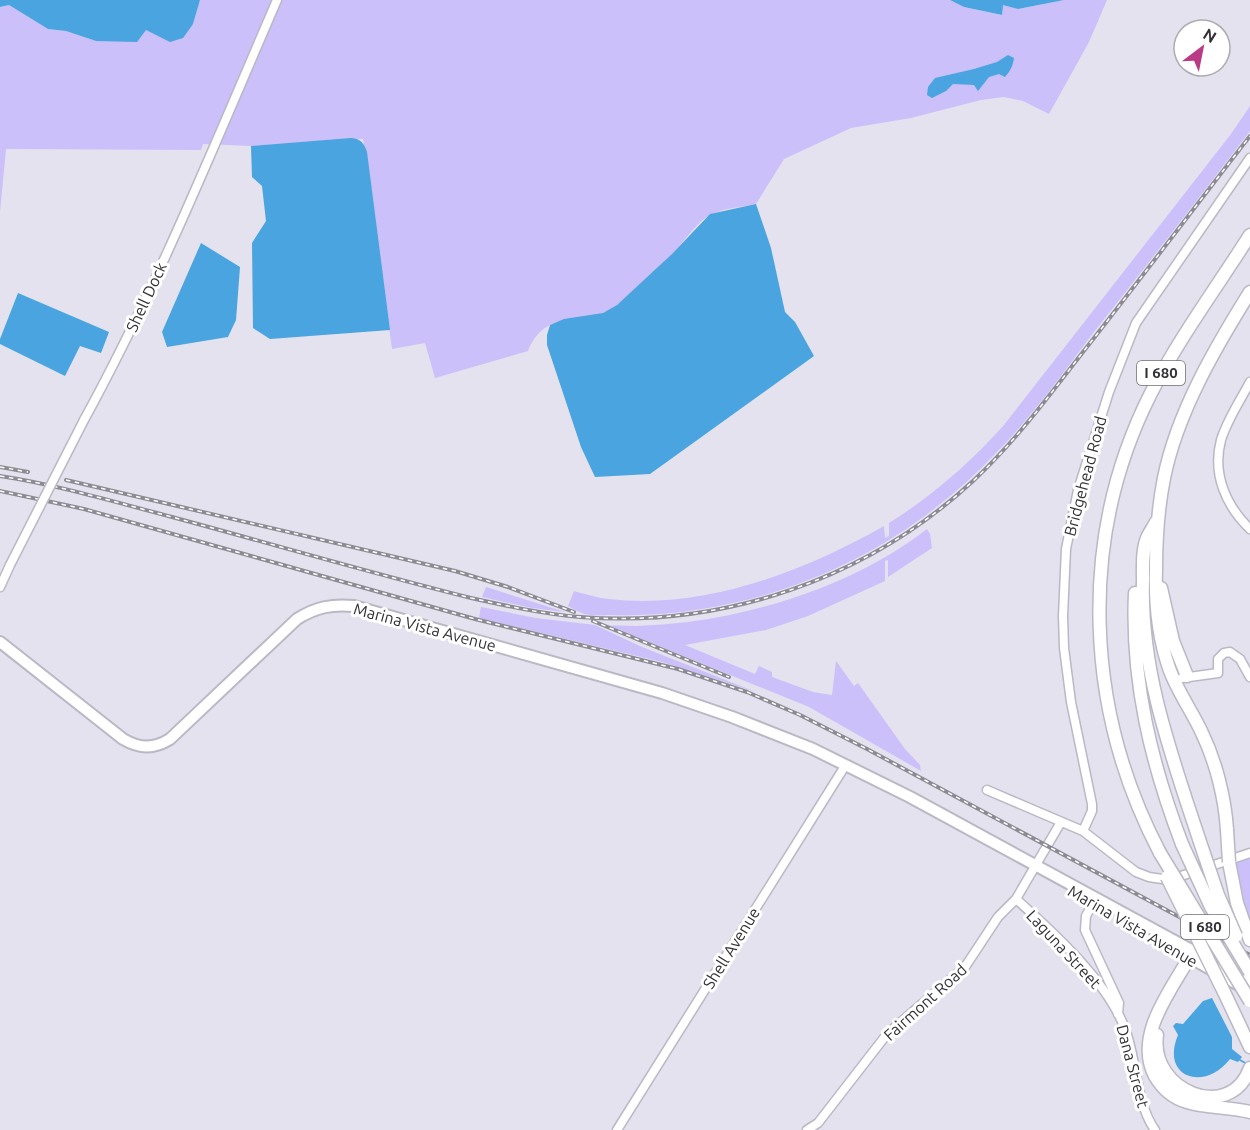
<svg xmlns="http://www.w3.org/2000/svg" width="1250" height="1130" viewBox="0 0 1250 1130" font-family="Ubuntu,sans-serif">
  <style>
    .green { fill: #cbc0fa }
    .water { fill: #49a4e0 }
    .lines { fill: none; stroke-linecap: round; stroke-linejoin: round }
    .stream { stroke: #49a4e0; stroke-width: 1.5 }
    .minor-casing { stroke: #bab8c5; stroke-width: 11 }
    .major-casing { stroke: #bab8c5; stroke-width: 14 }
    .highway-casing { stroke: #bab8c5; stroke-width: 15 }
    .minor { stroke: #fff; stroke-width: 8 }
    .major { stroke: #fff; stroke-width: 10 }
    .highway { stroke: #fff; stroke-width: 12 }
    .rail-casing { stroke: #8c8a93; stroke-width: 4 }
    .rail { stroke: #fff; stroke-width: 1.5; stroke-dasharray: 4.5; stroke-linecap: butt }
    .minor-bridge-casing { stroke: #bab8c5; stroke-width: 11; stroke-linecap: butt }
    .highway-bridge-casing { stroke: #bab8c5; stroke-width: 15; stroke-linecap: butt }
    .minor-bridge { stroke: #fff; stroke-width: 8 }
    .highway-bridge { stroke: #fff; stroke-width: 12 }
    .labels { text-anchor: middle; stroke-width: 6; stroke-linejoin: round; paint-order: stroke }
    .shield { fill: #fff; stroke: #706f72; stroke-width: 1.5 }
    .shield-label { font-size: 15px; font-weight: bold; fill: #323136 }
    .street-label { font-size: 16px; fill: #323136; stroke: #fff }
  </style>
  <rect width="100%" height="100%" fill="#e4e2ef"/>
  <path class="green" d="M200,0h750l14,7 37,8 1,-11 16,5 46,-9h43l-18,42 -40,72 -26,-13 -19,-4 -23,3 -70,18 -60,10 -67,31 -28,45c-14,3 -31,4 -44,10 -13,5 -29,29 -39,39 -16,17 -42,43 -61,55 -31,20 -66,-1 -84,43l-93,27 -10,-35 -33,6 -29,-210 -112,7 -48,-2 -2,6 -195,-1 -6,63v-205l9,-2 39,24 18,2 30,10 50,-11 24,11 23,-17z
    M1250,106v25c-51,67 -103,134 -156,201 -31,41 -61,83 -97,120 -79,84 -182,139 -295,157 -30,5 -60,7 -91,6 -8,0 -19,1 -27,-1 -5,-2 -11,-5 -16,-8l6,-15c11,3 23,7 35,8 95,11 194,-27 275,-73l1,12 4,-2v-13c43,-27 81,-60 115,-98l227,-291z
    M927,529l3,5 2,14 -44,29v-17l-3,1v20l-77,35 -42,14 -81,15 70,29 4,-8 13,6v5l41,15 19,3 4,-34 18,25 4,-3 47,66 15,16 1,6 -112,-64 -199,-81c8,-1 18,0 27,0 17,-1 34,-2 51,-4 83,-11 172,-41 239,-93z
    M486,587l79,25 -33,-4 -50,-11z
    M481,607l55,11 59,7 47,22 114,45 -94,-30 -183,-44z
    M1250,853v87l-21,-78z"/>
  <path class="water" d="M0,0h200l-7,24 -10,14 -13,4 -24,-12 -9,12 -41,-1 -30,-10 -18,-2 -39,-24 -9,2z
    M940,0h124l-46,9 -15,-4 -1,10 -38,-8 -14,-7z
    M1008,55l6,3c-1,8 -4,13 -9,19l-6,-3 -10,3 -11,14 -4,-6 -21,-1 -7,7 -14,7 -5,-3 1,-8 7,-9 39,-9 23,-7z
    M351,138c10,1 13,5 16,14l23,178 -120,9 -17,-11 -1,-85 14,-22 -4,-35 -10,-9 -1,-31z
    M756,204l15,44 14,64 10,10 19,34 -164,118 -55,3 -14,-30 -34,-102v-10l3,-10 14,-6 39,-6 14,-8 55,-51 38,-40z
    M201,243l39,24 -4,53 -8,17 -61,10 -5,-15z
    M18,293l91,39 -8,21 -21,-7 -15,30 -65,-32v-5z
    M1212,998l20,39v12l10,8 -4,5 -8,-3c-25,33 -70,19 -52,-24l-5,-9 3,-3 7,1 20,-23z"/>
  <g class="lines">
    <path class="stream" d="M1240,1060l7,4"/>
    <defs>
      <path id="minor" d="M1250,382c-10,19 -23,38 -29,58 -9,34 5,66 29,89
        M84,420c74,-135 132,-279 193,-420
        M0,587l10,-22
        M1182,678l36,-5v-14l6,-6 6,-1 10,7 10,18
        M987,790l96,41 53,41 13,5 20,3 81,-27
        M1083,831l9,-20v-7l-21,-102 -7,-54 -1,-32 3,-67 12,-59 31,-98 27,-69 114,-165
        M1016,899c37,33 92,83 109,130 12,31 11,75 30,101
        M1093,903l-7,13 -1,14 34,73 -1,11
        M617,1130l228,-364
        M807,1130l11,-7 69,-89 78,-67 33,-50 18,-18 45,-77"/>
      <path id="major" d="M0,642l123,97c17,10 31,10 47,0l127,-120c19,-12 35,-15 57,-13l308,87 70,24 81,32 97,48 340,185
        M1164,943l78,44"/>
      <path id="highway" d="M1156,522c-3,6 -7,11 -9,16 -5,12 -4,29 -4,42 -3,90 28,174 56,259
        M1161,588l12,53 14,35
        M1135,593c-4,87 16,170 47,251
        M1227,830c-2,-32 -11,-68 -25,-97 -10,-22 -25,-42 -33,-65 -11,-32 -14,-66 -13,-99 0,-31 2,-61 8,-91 13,-65 51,-130 86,-186
        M1160,853c-75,-143 -83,-314 -9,-460 28,-55 66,-106 99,-158
        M1229,862l8,41 13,37
        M1195,952l-6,6c-19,34 -55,78 -34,118 7,12 18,22 32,26 20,6 42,5 63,10
        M1224,992l26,55
        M1157,1035c-8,56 73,89 93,33"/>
    </defs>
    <use href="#minor" class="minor-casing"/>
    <use href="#major" class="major-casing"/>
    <use href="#highway" class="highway-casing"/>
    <use href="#minor" class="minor"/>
    <use href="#major" class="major"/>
    <use href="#highway" class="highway"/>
    <defs>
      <path id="rail" d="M0,467l28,5
        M0,476c58,9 115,26 172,41 100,27 199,56 299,81 36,8 72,16 109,19 144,11 287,-38 393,-136 42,-39 75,-84 110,-129 56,-71 111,-144 167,-216
        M66,480l389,91 53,16 66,25
        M0,491l84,18 391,110 203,50 69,23 53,23 67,34 383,206
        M593,621l136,56"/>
    </defs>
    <use href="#rail" class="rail-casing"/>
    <use href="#rail" class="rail"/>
    <defs>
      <path id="minor-bridge" d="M10,565l74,-145"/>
      <path id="highway-bridge" d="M1227,830l2,32
        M1199,839l19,56 18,41
        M1182,844l29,63 39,65
        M1160,853l90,148
        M1167,877l57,115"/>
    </defs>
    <use href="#minor-bridge" class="minor-bridge-casing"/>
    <use href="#highway-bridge" class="highway-bridge-casing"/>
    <use href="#minor-bridge" class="minor-bridge"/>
    <use href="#highway-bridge" class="highway-bridge"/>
  </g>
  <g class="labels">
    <g class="shield">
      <rect x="1137" y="361" width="48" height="24" rx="4.5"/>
      <rect x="1181" y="915" width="48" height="24" rx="4.5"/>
    </g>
    <g class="shield-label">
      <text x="1161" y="378">I 680</text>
      <text x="1205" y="932">I 680</text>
    </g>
    <g class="street-label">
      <text transform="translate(146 297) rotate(-65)" y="6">Shell Dock</text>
      <text transform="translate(1085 476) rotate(-75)" y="6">Bridgehead Road</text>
      <text transform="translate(425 627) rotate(15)" y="6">Marina Vista Avenue</text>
      <text transform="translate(1133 926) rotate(30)" y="6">Marina Vista Avenue</text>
      <text transform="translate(731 948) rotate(-58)" y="6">Shell Avenue</text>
      <text transform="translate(1064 949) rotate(47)" y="6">Laguna Street</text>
      <text transform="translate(925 1002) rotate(-42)" y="6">Fairmont Road</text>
      <text transform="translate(1133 1066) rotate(75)" y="6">Dana Street</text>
    </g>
  </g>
  <g transform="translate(1202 48) rotate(32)"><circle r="28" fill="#ffffff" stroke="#adadaf" stroke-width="1.5"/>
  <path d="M0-4.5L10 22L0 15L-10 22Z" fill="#bb3a85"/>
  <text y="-9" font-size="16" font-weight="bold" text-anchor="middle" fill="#323136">N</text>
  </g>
</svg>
